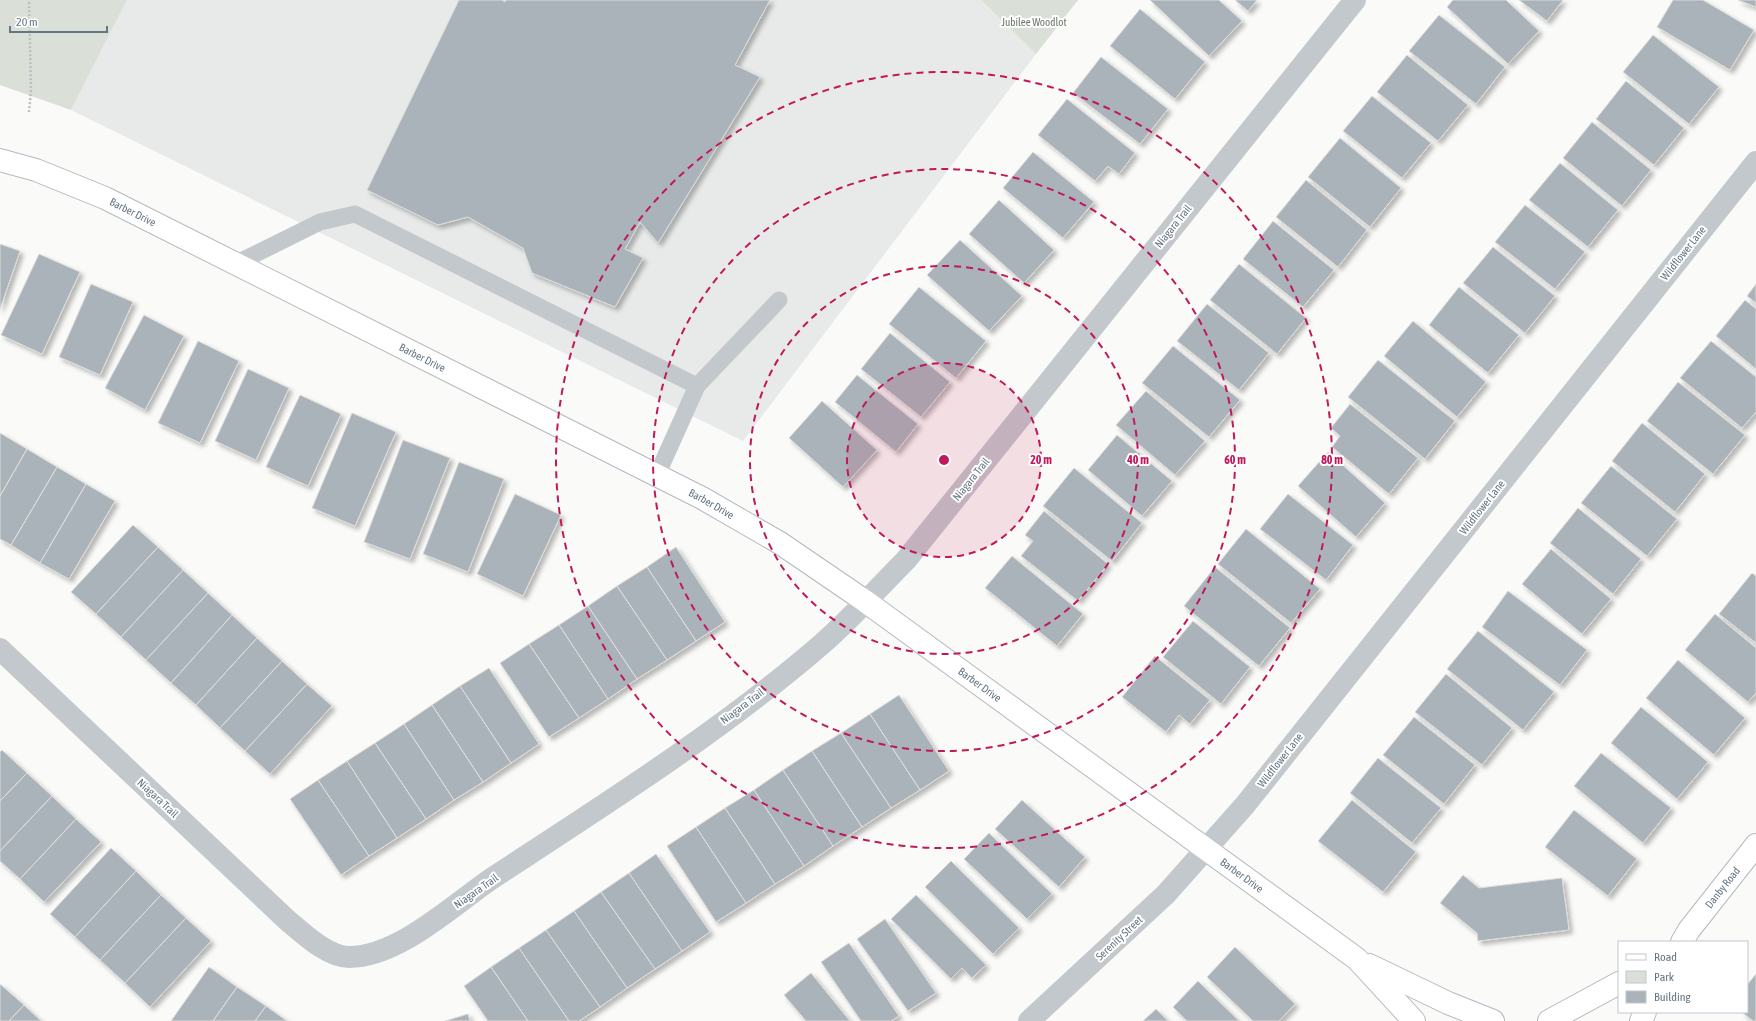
<svg xmlns="http://www.w3.org/2000/svg" width="1756" height="1021" viewBox="0 0 1756 1021" font-family="'Asap Condensed',sans-serif">
  <style>
    .built { fill: #e8e9e9 }
    .green { fill: #dadfd7 }
    .building { fill: #aab3b9; stroke: #dcdcda; filter: url(#shadow) }
    .lines { fill: none; stroke-linecap: round; stroke-linejoin: round }
    .secondary-casing { stroke: #b3babf; stroke-width: 24 }
    .path { stroke: #bbbfc2; stroke-width: 2.5; stroke-dasharray: 2 2; stroke-linecap: butt }
    .lane { stroke: #c3c8cc; stroke-width: 17 }
    .street { stroke: #c3c8cc; stroke-width: 22 }
    .secondary { stroke: #fff; stroke-width: 22 }
    .ring { fill: none; stroke: #c2185b; stroke-width: 2; stroke-dasharray: 7 5 }
    .labels { text-anchor: middle; stroke-width: 4; stroke-linejoin: round; paint-order: stroke }
    .park-label { font-size: 11px; fill: #687a64; stroke: #fff }
    .street-label { font-size: 11px; fill: #657683; stroke: #fff }
    .centre { fill: #c2185b; stroke: #fff; stroke-width: 2 }
    .ring-label { font-size: 12px; text-anchor: middle; font-weight: bold; fill: #c2185b; stroke: #fff; stroke-width: 4; stroke-linejoin: round; paint-order: stroke }
  </style>
  <defs>
    <filter id="shadow"><feDropShadow dx="3.5" dy="3.5" stdDeviation="2" flood-color="#0004"/></filter>
  </defs>
  <rect width="100%" height="100%" fill="#fafaf8"/>
  <path class="built" d="M127,0h854l55,54 -293,387 -672,-331z"/>
  <path class="green" d="M0,0h127l-56,110 -71,-25z
    M981,0h97l-42,54z"/>
  <path class="building" d="M459,0h43l3,2 1,-2h264l-35,65 25,12 -102,166 -18,-21 -15,27 18,9 -28,49 -83,-34 -9,-25 -55,-31 -30,8 -71,-35z
    M1150,0h69l23,21 -33,35z
    M1235,0h22l-9,11z
    M1453,0h53l33,31 -31,33 -61,-57z
    M1519,0h44l-16,21z
    M1673,0h30l51,30 -24,40 -73,-43z
    M1738,0h18v7z
    M1140,9l65,53 -30,37 -65,-53z
    M1439,15l66,52 -29,37 -67,-53z
    M1653,35l66,52 -30,37 -66,-52z
    M1407,55l61,50 -30,36 -61,-49z
    M1101,57l67,52 -28,35 -67,-51z
    M1626,81l58,47 -30,37 -58,-46z
    M1372,96l59,47 -29,35 -59,-47z
    M1067,99l68,54 -16,21 -11,-8 -13,15 -57,-46z
    M1592,122l59,48 -29,36 -59,-48z
    M1340,138l61,50 -31,39 -62,-50z
    M1033,152l61,50 -31,36 -60,-50z
    M1560,163l58,47 -30,37 -59,-47z
    M1306,180l61,50 -29,37 -62,-50z
    M999,200l55,50 -30,33 -55,-49z
    M1525,205l60,47 -30,37 -60,-47z
    M1273,221l61,49 -31,37 -60,-48z
    M960,240l62,56 -33,35 -62,-56z
    M0,244l20,7 -20,58z
    M1493,247l62,49 -30,37 -62,-50z
    M39,254l41,18 -38,82 -41,-19z
    M1239,264l67,54 -29,36 -67,-54z
    M91,284l42,18 -33,73 -41,-18z
    M1756,284v19l-9,-7z
    M919,287l67,54 -30,37 -67,-54z
    M1459,287l60,48 -31,38 -59,-48z
    M1745,300l11,9v60l-40,-33z
    M1207,304l62,49 -30,37 -62,-49z
    M144,315l40,21 -39,74 -40,-22z
    M1413,321l73,61 -29,35 -73,-61z
    M890,333l60,49 -29,35 -60,-48z
    M198,341l41,20 -39,82 -42,-20z
    M1711,341l45,36v35l-14,16 -62,-50z
    M1173,346l67,54 -31,37 -67,-54z
    M1378,360l77,61 -30,38 -77,-62z
    M248,369l41,19 -33,72 -41,-19z
    M857,375l61,49 -22,28 -61,-50z
    M1678,382l67,53 -32,39 -66,-53z
    M1146,391l59,50 -30,34 -59,-50z
    M300,395l41,19 -33,72 -42,-19z
    M822,401l55,49 -34,37 -54,-49z
    M1350,404l68,54 -29,36 -57,-47 8,-11 -9,-8z
    M352,413l44,19 -41,94 -43,-18z
    M1642,423l63,51 -30,38 -63,-51z
    M0,433l27,16 -27,47z
    M1117,435l55,46 -30,35 -54,-46z
    M403,440l47,18 -40,101 -46,-17z
    M27,449l30,18 -46,78 -11,-6v-43z
    M1328,452l57,51 -29,34 -58,-51z
    M459,462l45,17 -36,93 -45,-18z
    M1611,466l66,53 -30,37 -66,-53z
    M57,467l29,17 -46,79 -29,-18z
    M1074,468l68,55 -30,38 -69,-55z
    M86,484l29,17 -46,78 -29,-16z
    M515,494l46,21 -38,81 -46,-22z
    M1288,494l65,51 -27,35 -66,-51z
    M1578,508l63,51 -28,35 -63,-51z
    M1044,511l64,53 -30,37 -57,-45 12,-15 -8,-6z
    M133,525l25,22 -62,67 -25,-22z
    M1246,529l74,60 -29,34 -73,-59z
    M158,547l25,23 -62,67 -25,-23z
    M676,547l49,75 -29,19 -49,-74z
    M1551,549l60,50 -29,35 -60,-50z
    M1012,556l71,58 -26,32 -72,-58z
    M647,567l49,74 -29,19 -50,-74z
    M1215,567l75,61 -31,38 -75,-60z
    M183,570l25,23 -62,67 -25,-23z
    M1752,573l4,3v67l-37,-29z
    M617,586l50,74 -30,19 -49,-73z
    M1508,591l79,59 -27,35 -78,-58z
    M208,593l24,22 -61,68 -25,-23z
    M588,606l49,73 -29,20 -49,-74z
    M1715,614l41,34v45l-8,9 -63,-52z
    M232,615l25,23 -61,67 -25,-22z
    M1193,621l57,46 -29,37 -58,-47z
    M559,625l49,74 -29,19 -50,-74z
    M1478,631l76,61 -31,38 -76,-61z
    M257,638l25,23 -62,67 -24,-23z
    M529,644l50,74 -30,19 -49,-74z
    M1155,656l55,44 -20,24 -11,-9 -13,17 -44,-35z
    M1678,660l67,58 -31,37 -68,-57z
    M282,661l25,23 -62,67 -25,-23z
    M489,668l50,76 -28,19 -51,-77z
    M1446,674l66,54 -30,37 -67,-53z
    M307,684l25,22 -62,68 -25,-23z
    M460,686l51,77 -28,19 -51,-77z
    M899,695l50,76 -29,19 -50,-76z
    M432,705l51,77 -29,18 -50,-76z
    M1641,707l67,55 -31,37 -66,-56z
    M870,714l50,76 -29,18 -50,-75z
    M1414,717l61,48 -31,39 -61,-49z
    M404,724l50,76 -28,19 -51,-76z
    M841,733l50,75 -29,19 -50,-76z
    M375,743l51,76 -29,19 -50,-77z
    M2,750l25,23 -27,28v-49z
    M812,751l50,76 -29,19 -50,-76z
    M1601,753l70,55 -28,35 -69,-57z
    M1378,758l63,50 -29,35 -62,-50z
    M347,761l50,77 -28,18 -51,-76z
    M783,770l50,76 -29,20 -50,-76z
    M27,773l25,23 -52,55v-50z
    M318,780l51,76 -28,19 -51,-76z
    M754,790l50,76 -29,18 -50,-76z
    M52,796l24,23 -56,60 -20,-18v-10z
    M1022,800l63,57 -26,30 -64,-58z
    M1352,800l64,52 -33,40 -65,-51z
    M725,808l50,76 -29,19 -50,-76z
    M1574,810l63,49 -29,37 -63,-49z
    M76,819l25,23 -57,60 -24,-23z
    M696,827l50,76 -30,19 -49,-76z
    M989,833l63,61 -25,25 -63,-60z
    M111,848l25,23 -61,66 -25,-23z
    M656,854l54,78 -28,19 -53,-78z
    M951,861l68,67 -26,26 -68,-67z
    M136,871l25,24 -61,65 -25,-23z
    M629,873l53,78 -27,18 -54,-77z
    M1463,875l16,13 83,-10 7,52 -91,11 -1,-8 -37,-30z
    M601,892l54,77 -28,19 -53,-77z
    M161,895l25,23 -61,65 -25,-23z
    M916,895l70,70 -14,13 -10,-10 -11,11 -60,-60z
    M574,911l53,77 -27,19 -54,-77z
    M186,918l25,23 -61,66 -25,-24z
    M885,919l51,74 -28,18 -51,-72z
    M546,930l54,77 -21,14h-10l-50,-73z
    M849,943l50,73 -8,5h-30l-40,-59z
    M1235,947l60,57 -16,17h-26l-46,-44z
    M519,948l50,73h-41l-37,-54z
    M209,967l28,20 -24,34h-42z
    M491,967l37,54h-40l-24,-35z
    M811,973l39,48h-44l-22,-26z
    M1756,974v47h-3l-11,-9h5v-27z
    M1198,981l41,40h-52l-14,-14z
    M0,984l24,21 -15,16h-9z
    M237,987l29,19 -11,15h-42z
    M24,1005l17,16h-32z
    M266,1006l21,15h-32z
    M1156,1009l12,12h-25z
    M468,1014l2,7h-25z"/>
  <g class="lines">
    <defs>
      <g id="secondary">
        <path id="s1" d="M0,160l36,10 69,28 597,300 78,45 85,58 492,358 57,62"/>
        <path id="s2" d="M1682,942l7,-12 67,-85"/>
        <path d="M1369,965l79,38 45,18"/>
        <path d="M1549,1021l70,-38"/>
        <path d="M1641,1021l4,-9"/>
      </g>
    </defs>
    <use href="#secondary" class="secondary-casing"/>
    <path class="path" d="M29,112l2,-21 -2,-91"/>
    <path class="lane" d="M235,264l85,-42 35,-8 342,172
      M657,475l40,-89 82,-86"/>
    <path class="street" d="M0,649l287,271c16,13 40,37 62,37 49,0 103,-51 142,-78 113,-74 229,-147 331,-235 30,-26 56,-56 84,-84l449,-560
      M1029,1021l137,-127 79,-89 511,-643"/>
    <use href="#secondary" class="secondary"/>
  </g>
  <circle cx="944" cy="460" r="97" fill="#c2185b" fill-opacity=".12"/>
  <g class="ring">
    <circle cx="944" cy="460" r="97"/>
    <circle cx="944" cy="460" r="194"/>
    <circle cx="944" cy="460" r="291"/>
    <circle cx="944" cy="460" r="388"/>
  </g>
  <g class="labels">
    <g class="park-label">
      <text x="1034" y="26">Jubilee Woodlot</text>
    </g>
    <g class="street-label">
      <text dy="4" stroke="none"><textPath href="#s1" startOffset="143">Barber Drive</textPath></text>
      <text transform="translate(1173 226) rotate(-51)" y="4">Niagara Trail</text>
      <text transform="translate(1683 253) rotate(-52)" y="4">Wildflower Lane</text>
      <text dy="4" stroke="none"><textPath href="#s1" startOffset="467">Barber Drive</textPath></text>
      <text transform="translate(971 479) rotate(-51)" y="4">Niagara Trail</text>
      <text dy="4" stroke="none"><textPath href="#s1" startOffset="791">Barber Drive</textPath></text>
      <text transform="translate(1482 507) rotate(-52)" y="4">Wildflower Lane</text>
      <text dy="4" stroke="none"><textPath href="#s1" startOffset="1115">Barber Drive</textPath></text>
      <text transform="translate(742 706) rotate(-37)" y="4">Niagara Trail</text>
      <text transform="translate(1280 760) rotate(-52)" y="4">Wildflower Lane</text>
      <text transform="translate(158 798) rotate(43)" y="4">Niagara Trail</text>
      <text dy="4" stroke="none"><textPath href="#s1" startOffset="1439">Barber Drive</textPath></text>
      <text dy="4" stroke="none"><textPath href="#s2" startOffset="68">Danby Road</textPath></text>
      <text transform="translate(476 891) rotate(-35)" y="4">Niagara Trail</text>
      <text transform="translate(1119 938) rotate(-43)" y="4">Serenity Street</text>
    </g>
  </g>
  <circle cx="944" cy="460" r="6" class="centre"/>
  <g class="ring-label">
    <text x="1041" y="464">20 m</text>
    <text x="1138" y="464">40 m</text>
    <text x="1235" y="464">60 m</text>
    <text x="1332" y="464">80 m</text>
  </g>
  <rect x="1618" y="941" width="130" height="72" fill="#ffffff" stroke="#c1c8cd"/>
  <rect x="1626" y="954" width="20" height="6" fill="#ffffff" stroke="#c1c8cd"/>
  <text x="1654" y="961" font-size="12" fill="#657683">Road</text>
  <rect x="1626" y="971" width="20" height="12" fill="#dadfd7" stroke="#c1c8cd"/>
  <text x="1654" y="981" font-size="12" fill="#657683">Park</text>
  <rect x="1626" y="991" width="20" height="12" fill="#aab3b9" stroke="#c1c8cd"/>
  <text x="1654" y="1001" font-size="12" fill="#657683">Building</text>
  <path d="M10 26v6h97v-6" fill="none" stroke="#657683" stroke-width="2"/>
  <text x="16" y="26" font-size="12" fill="#657683" stroke="#ffffff" stroke-width="3" paint-order="stroke">20 m</text>
</svg>
